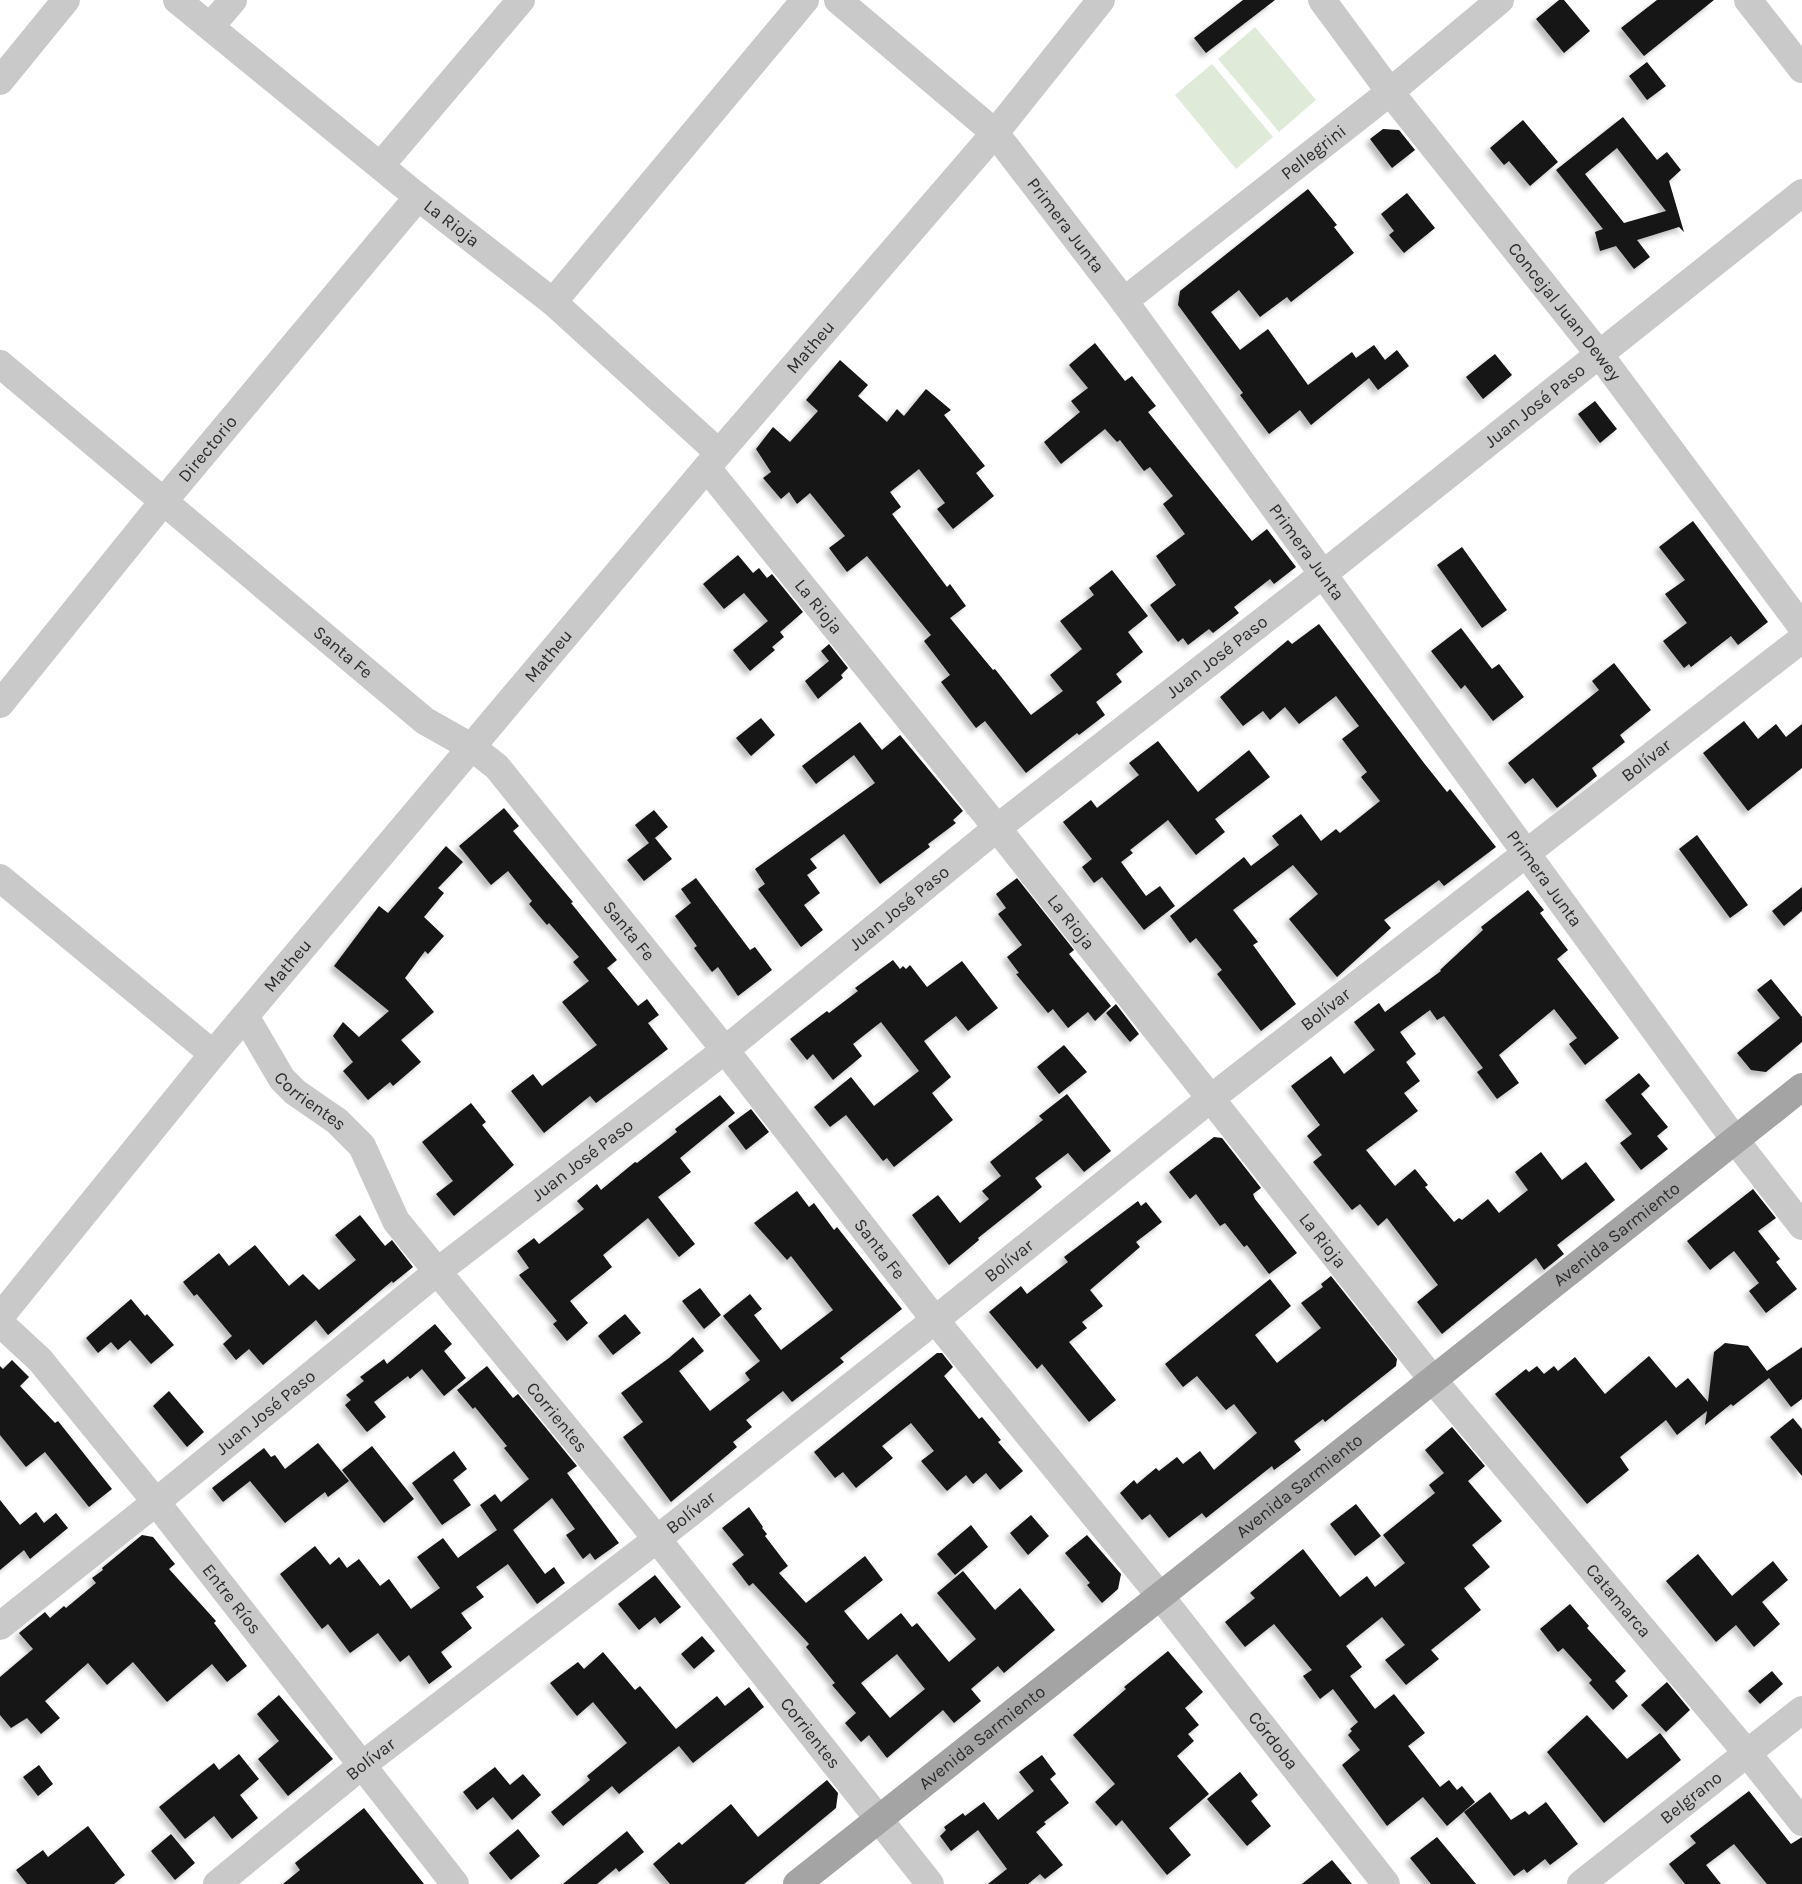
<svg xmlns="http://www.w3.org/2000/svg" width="1802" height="1884" viewBox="0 0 1802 1884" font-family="Karla,sans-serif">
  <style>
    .green { fill: #dfebd8 }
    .building { fill: #131313; fill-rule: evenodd; filter: url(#shadow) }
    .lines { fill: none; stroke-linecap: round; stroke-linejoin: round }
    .minor { stroke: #c9c9c9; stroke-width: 28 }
    .major { stroke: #a4a4a4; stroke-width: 28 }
    .labels { text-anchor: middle; stroke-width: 5; stroke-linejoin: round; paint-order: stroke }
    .street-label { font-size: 18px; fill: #2c2c2c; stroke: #fff }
  </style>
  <defs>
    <filter id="shadow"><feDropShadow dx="-4.5" dy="4.5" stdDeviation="2.5" flood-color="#0004"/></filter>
  </defs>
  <rect width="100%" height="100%" fill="#fff"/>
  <path class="green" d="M1255,27l61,73 -37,32 -61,-73z
    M1212,64l61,73 -37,32 -61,-74z"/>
  <path class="building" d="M1243,0h32l-69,53 -12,-15z
    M1559,0h5l26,31 -26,22 -28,-34z
    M1657,0h57l-70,56 -23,-28z
    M1647,62l19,24 -19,14 -18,-24z
    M1623,117l34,43 10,-8 14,18 -12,11 15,51 -5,-5 -42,13 13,17 -16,12 -18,-23 -16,5 -5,-19 8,-3 -47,-59zM1617,148l49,63 -42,12 -39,-49z
    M1523,120l35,42 -28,24 -21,-25 -5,4 -14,-17z
    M1383,129l16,1 16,20 -23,18 -22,-29z
    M1308,189l29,36 -3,2 20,26 -63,49 -4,-5 -27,20 -21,-27 -28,22 29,38 28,-21 40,56 44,-33 4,6 18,-13 11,15 12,-10 12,16 -31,24 -9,-12 -58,47 -11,-15 -31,24 -29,-39 3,-2 -65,-88 2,-14z
    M1407,193l28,35 -31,25 -15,-18 5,-4 -13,-17z
    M1095,343l30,38 7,-5 24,30 -8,6 104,129 15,-12 29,38 -22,17 -4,-5 -36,28 5,6 -26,20 -4,-4 -21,16 -5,-7 -5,4 -28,-37 26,-20 -20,-29 29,-22 -22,-30 10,-8 -23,-29 -6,4 -24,-31 -3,2 -12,-13 -44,35 -17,-22 36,-30 -9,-11 17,-13 -19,-23z
    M1495,354l17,21 -29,24 -17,-22z
    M840,360l28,25 -10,11 29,26 10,-13 7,7 22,-27 25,21 -7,5 41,51 -9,7 18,23 -41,33 -16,-20 8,-6 -26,-34 -29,23 11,15 -9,7 55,73 3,-3 16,22 -16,12 43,52 2,-1 36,46 32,-24 -13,-16 32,-26 -22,-28 34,-26 -5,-7 23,-18 36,46 -20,16 15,20 -27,22 6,8 -26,20 9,13 -26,20 -2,-2 -51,40 -41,-52 -9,7 -35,-46 9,-7 -26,-34 7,-6 -64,-79 -20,16 -18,-24 16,-12 -35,-43 -13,11 -8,-12 -8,7 -18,-21 8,-6 -15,-23 17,-22 17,15 28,-31 -12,-11z
    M1595,401l22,28 -17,14 -22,-29z
    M1693,521l75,101 -30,23 -7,-9 -40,31 -2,-3 -5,4 -21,-27 24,-18 -22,-29 20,-14 -26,-33z
    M1462,547l45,63 -25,18 -45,-63z
    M738,555l15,18 6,-5 8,10 5,-4 31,38 -23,20 4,5 -12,10 3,3 -25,21 -17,-21 35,-29 -24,-28 -20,16 -21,-25z
    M1319,624l105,139 23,29 3,-3 46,58 -52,39 -5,-6 -55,40 7,8 -54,49 -48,-58 29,-25 -25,-29 -60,45 25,32 -5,3 43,59 -35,27 -44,-57 5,-4 -26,-32 -6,5 -20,-27 74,-59 7,9 28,-21 -7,-9 29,-22 20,27 15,-12 4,4 40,-32 -19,-24 6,-5 -25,-33 17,-13 -23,-30 -37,28 -14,-17 -15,13 -7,-9 -20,15 -23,-29 68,-57 4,4z
    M1461,628l31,41 7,-5 25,33 -31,24 -28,-36 -4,4 -30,-38z
    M829,644l19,24 -7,7 2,3 -25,21 -13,-18 24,-20 -8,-10z
    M1614,663l37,47 -31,25 5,7 -33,26 5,8 -40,32 -24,-30 -8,6 -17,-21 91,-73 -7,-9z
    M761,718l14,17 -24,21 -15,-18z
    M1744,721l14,18 18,-15 10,13 16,-13v44l-54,43 -45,-58z
    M860,722l22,28 18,-15 63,76 -10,9 3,3 -28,21 2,3 -50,37 -36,-50 -34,25 7,9 -10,7 13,18 -16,12 19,25 -22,17 -43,-58 7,-5 -10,-15 120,-86 -21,-28 -38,29 -14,-18z
    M1158,741l40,51 51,-42 21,27 -55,42 10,13 -29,23 -28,-35 -38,30 3,3 -12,9 25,34 14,-10 15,20 -31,24 -42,-53 -8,6 -12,-16 10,-8 -29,-37 28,-22 6,8 42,-33 -10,-12z
    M504,808l15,18 -6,5 60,71 -2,1 46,57 -10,8 31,38 9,-7 12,16 -11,8 20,26 -72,54 -6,-7 -46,37 -33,-42 22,-17 9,12 55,-41 -35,-43 27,-21 -16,-19 6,-5 -30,-34 -2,2 -18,-21 3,-3 -24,-30 -17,14 -32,-39z
    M654,810l14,17 -18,15 5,-4 17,21 -28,22 -17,-21 22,-17 -14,-18z
    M1697,835l51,70 -18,13 -51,-69z
    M446,846l17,16 -25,26 6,5 -20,24 20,19 -16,18 -3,-3 -20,27 29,34 -33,28 20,22 -28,24 -3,-4 -22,18 -25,-29 10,-9 -20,-26 10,-14 16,15 30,-26 -55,-45 45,-60 9,7z
    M696,878l54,72 5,-3 17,23 -34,26 -20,-29 -6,5 -18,-24 3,-2 -22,-30 16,-13 -10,-14z
    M1017,878l57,72 -5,4 42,52 -16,15 -7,-9 -20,16 -15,-19 -5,4 -32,-39 3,-1 -12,-16 15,-12 -24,-31 8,-6 -10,-14z
    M1802,887v24l-18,15 -12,-15z
    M1528,890l16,20 -4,3 28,37 -11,9 62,79 -34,27 -16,-21 8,-6 -23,-29 -55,46 20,28 -22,16 -20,-27 6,-4 -39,-52 -7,4 -7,-10 -30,22 16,22 -10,8 14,19 -16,12 14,18 -52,39 29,36 20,-17 13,16 -3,2 29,35 5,-4 3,2 26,-21 11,14 29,-23 -13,-18 26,-20 21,28 24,-18 29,38 -58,45 7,9 -20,16 -8,-12 -94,76 -25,-32 21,-17 -51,-67 -9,8 -18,-22 -8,6 -39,-48 9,-7 -15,-19 13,-11 -29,-39 40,-30 13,18 31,-24 -21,-28 25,-19 6,9 56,-41 -1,-1 43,-40 -2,-3z
    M893,960l7,9 3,-3 3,3 4,-4 17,22 35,-26 36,47 -30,23 -12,-15 -32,25 27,36 -19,16 21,27 -59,47 -7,-9 -4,3 -37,-46 -16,12 -16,-20 37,-30 23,29 45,-35 -38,-49 -28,22 9,12 -29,24 -20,-26 -6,6 -17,-21 37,-28 2,2 29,-22 -3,-3z
    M1771,979l31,38v25l-36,30 -15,-2 -14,-17 43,-35 -23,-28z
    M1116,1004l23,30 -9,8 -24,-29z
    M1064,1045l23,27 -28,22 -22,-27z
    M1639,1073l11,13 -9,8 27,33 -11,9 11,13 -27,21 -21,-27 12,-9 -27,-34z
    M1067,1094l44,57 -27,21 -16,-19 -33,25 7,9 -64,51 1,2 -30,25 -37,-50 26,-20 22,28 29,-24 -7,-8 19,-15 -11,-14 53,-42 -4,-4z
    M720,1095l15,18 -55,45 11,14 -33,25 37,47 -16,13 -31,-39 -45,37 9,12 -42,34 18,22 -21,18 -14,-17 4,-3 -38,-46 10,-7 -12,-17 17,-13 5,6 45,-35 -7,-8 20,-17 4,6 34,-28 2,1 40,-31 -2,-3z
    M471,1103l15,19 -4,3 32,40 -60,51 -18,-22 17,-13 -31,-39z
    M751,1109l18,23 -23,18 -18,-24z
    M1214,1137l8,1 39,50 -8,6 2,5 42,54 -28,21 -22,-29 -3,2 -19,-24 -5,3 -24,-32 -6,5 -21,-27z
    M1753,1189l23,29 -18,13 22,28 -4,3 21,27 -31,24 -17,-22 10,-8 -25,-32 -24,19 -23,-29z
    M797,1191l12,16 5,-4 20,27 3,-3 65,82 -62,49 4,4 -52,40 -9,-11 -37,29 6,7 -19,15 4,5 -66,55 -48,-65 20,-15 -22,-29 48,-35 24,-21 11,14 -25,20 31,40 40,-31 -5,-7 15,-12 -37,-45 27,-22 12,15 -8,6 27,35 52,-40 -42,-54 -4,4 -33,-37z
    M1138,1201l3,5 5,-4 16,20 -26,20 4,5 -50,43 13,16 -21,16 5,6 -18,14 47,58 -27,22 -47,-58 -5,5 -48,-57 32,-26 6,8 41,-32 -4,-5z
    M360,1215l25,31 7,-6 21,27 -20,16 -1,-2 -64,54 -12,-15 -53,45 -14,-16 -13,11 -13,-16 9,-8 -35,-42 -3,2 -11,-14 36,-29 10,13 26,-21 34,41 14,-12 16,16 37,-30 -21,-25z
    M1331,1276l66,83 -1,7 -71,56 -2,-3 -29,22 7,9 -27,20 -2,-4 -66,52 -4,-5 -33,25 -19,-24 -8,6 -22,-27 14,-13 3,4 19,-16 3,3 18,-14 6,7 17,-13 14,19 43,-37 -23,-29 -8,6 -29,-34 -14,11 -18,-23 105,-85 21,27 -36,29 22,28 44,-35 -20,-25 22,-16 -2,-3z
    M700,1288l21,27 -17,14 -22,-28z
    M131,1299l14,17 2,-2 27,31 -23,19 -21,-24 -12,10 -7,-8 -13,11 -12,-15z
    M625,1314l16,19 -28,22 -15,-19z
    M435,1324l17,20 -8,7 22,27 -22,18 -22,-27 -12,10 -2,-3 -34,26 12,15 -19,15 -22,-27 6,-5 -5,-5 18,-14 -4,-4 24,-18 3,5z
    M1725,1343l23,3 19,25 35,-24v52l-11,8 -22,-29 -36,28 -2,-2 -26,21 2,-14 -30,24 -11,-15 -46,37 9,13 -42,34 -92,-110 31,-25 3,3 8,-6 7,8 10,-8 4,5 17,-14 30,37 44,-38 27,32 12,-10 20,24 6,-50z
    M937,1353h5l11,14 -9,9 35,43 3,-2 19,23 -3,2 25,29 -23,19 -14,-17 -13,11 -7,-9 -19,16 -26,-30 13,-10 -23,-28 -29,23 11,12 -37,30 -13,-16 -8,6 -21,-26z
    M12,1360l17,17 -9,9 35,37 3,-2 54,68 -23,18 -44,-55 -19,15 -26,-32v-69l3,3z
    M487,1366l26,32 5,-4 59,72 -10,7 52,70 -24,17 -5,-7 -7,6 -17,-24 9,-6 -23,-31 -39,32 32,44 9,-7 11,16 -28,21 -29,-40 -32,23 8,10 -23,16 11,15 -31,24 11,15 -23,17 -20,-29 -9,7 -22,-29 -28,20 -22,-29 -6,5 -42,-55 35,-28 15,19 9,-8 8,11 12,-9 21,27 9,-7 22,30 29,-21 -23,-31 26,-19 15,20 39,-28 -17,-25 15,-11 6,8 28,-23 -25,-31 3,-2 -32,-39 -2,2 -16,-19z
    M169,1391l35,41 -17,15 -34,-41z
    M1793,1418l9,11v47l-32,-39z
    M1452,1427l33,39 -17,15 34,40 -30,24 18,22 -26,21 17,22 -50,40 8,9 -33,26 -21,-25 20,-15 -23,-28 -36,29 16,21 -12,9 25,33 19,-15 31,39 -17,13 32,41 9,-7 8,10 5,-4 13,16 -28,24 -24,-29 -36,29 -45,-61 18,-15 -12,-15 4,-4 -2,-2 8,-7 -25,-33 -13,10 -17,-23 9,-6 -38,-46 -29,23 -20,-25 30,-24 -5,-5 53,-44 37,48 27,-21 8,11 30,-24 -22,-28 52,-42 -6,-8 15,-12 -19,-23z
    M318,1443l31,38 -21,16 -3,-5 -40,31 -35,-42 -27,21 -11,-14 52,-40 7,9 4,-2 10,14z
    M372,1446l42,53 -30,24 -42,-53z
    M454,1451l13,18 -14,11 18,25 -29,20 -30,-42z
    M0,1500l20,25 16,-13 8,11 12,-10 12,15 -38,31 -6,-9 -24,20z
    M1356,1504l25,32 -26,20 -25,-32z
    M749,1507l14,20 -1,1 5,6 -2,2 23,30 -9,7 27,30 59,-47 18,24 -39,31 24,29 33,-27 11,14 5,-4 32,39 27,-23 -39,-46 26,-22 32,39 25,-22 35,42 -51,43 -6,-7 -27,23 10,12 -27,22 -11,-13 -56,48 -18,-23 -8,7 -16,-19 11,-10 -24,-28 3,-2 -29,-36 3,-3 -56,-61 -4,3 -17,-22 12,-9 -22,-27zM897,1654l28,35 -35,29 -29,-35z
    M1031,1515l18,21 -21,19 -18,-22z
    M971,1525l17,22 -33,28 -18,-21z
    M142,1535l11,2 22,27 -6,5 47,52 -2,2 33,43 -20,16 -15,-18 -45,38 -34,-40 -26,23 -19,-22 -43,38 15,17 -19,16 -14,-16 -16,10 -11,-13v-38l33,-28 -14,-16 26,-21 5,6 14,-12 2,2 30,-25 -4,-5 11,-8 -1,-2z
    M1087,1535l34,39 -3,15 -16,14 -15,-18 3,-2 -25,-30z
    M1698,1554l34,42 41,-35 15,19 -26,22 18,22 -26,23 -18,-22 -20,17 -50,-61z
    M655,1575l26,32 -21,17 -5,-7 -16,13 -21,-26z
    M1570,1604l19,22 -2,2 39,43 -11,10 13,15 -15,14 -24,-27 3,-3 -29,-32 -5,4 -18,-23z
    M702,1636l13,15 -21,18 -13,-15z
    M1168,1651l35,41 -18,16 14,17 -11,9 6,7 -17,15 32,38 -40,34 22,27 -24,20 -45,-55 -6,6 -21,-24 20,-18 -42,-49 53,-46 -2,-2z
    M603,1652l32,38 5,-4 36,43 41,-33 8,10 24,-19 15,20 -71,56 -14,-17 -60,48 -7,-8 -49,40 -12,-14 39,-32 -3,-4 40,-33 -34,-41 -16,14 -27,-33 28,-21 6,7z
    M1772,1671l11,13 -23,20 -12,-13z
    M1667,1682l23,28 -24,22 -25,-27z
    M279,1695l54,64 -45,37 -30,-37 21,-18 -22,-27z
    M1587,1715l40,44 33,-26 21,27 -77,63 -57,-71z
    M239,1754l20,25 -19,16 18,23 -26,21 -18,-23 -29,23 -26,-32 55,-44 5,7z
    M1042,1755l14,19 -6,5 19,24 -25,19 2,2 -10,8 27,33 -18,14 -5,-5 -12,10h-40l19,-15 -29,-39 -27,21 -11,-15 6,-6 -2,-3 19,-14 2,3 19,-14 14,18 36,-29 -15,-19z
    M39,1765l14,19 -15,12 -15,-19z
    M495,1767l15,18 13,-11 18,21 -29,25 -19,-23 -16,13 -14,-18z
    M1240,1772l18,23 -7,6 20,25 -24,20 -40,-47z
    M827,1780l11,13 -2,15 -92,76h-74l-17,-20 26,-22 3,3 49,-41 27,33z
    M1749,1791l42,53 11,-7v47h-35l-33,-40 -28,21 15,19h-36l-16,-20 27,-21 -6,-7z
    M1490,1792l21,28 14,-9 4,4 17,-13 32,42 -28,21 -5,-6 -18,14 -3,-4 -10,7 -50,-64z
    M364,1808l60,76h-141l17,-14 -5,-7z
    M88,1826l37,49 -11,9h-87l-11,-14 27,-20 5,7z
    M518,1829l22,27 -29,24 -22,-27z
    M627,1831l17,21 -25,20 -3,-4 -19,16h-34z
    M171,1834l24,29 -20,17 -24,-29z
    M1437,1837l20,24 19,23h-45l-21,-26z
    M1332,1860l20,24h-50z"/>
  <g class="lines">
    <g class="minor">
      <path id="s1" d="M177,0l241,197 135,105 166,151"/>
      <path id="s2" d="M838,0l157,133 129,168 611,839 67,86"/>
      <path id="s3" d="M1322,0l68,92 209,262 203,273"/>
      <path d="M1748,0l54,69"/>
      <path d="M211,26l22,-26"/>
      <path d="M0,81l66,-81"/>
      <path d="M381,165l140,-165"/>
      <path id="s4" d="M1124,301l266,-209 110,-92"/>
      <path d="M553,302l252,-302"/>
      <path id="s5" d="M0,364l425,357 48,27 24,19 228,283 210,270 226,277 225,287"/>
      <path id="s6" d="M707,468l290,360 436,552 314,373 55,69"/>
      <path id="s7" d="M0,704l163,-202 255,-305"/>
      <path d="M0,878l213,176"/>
      <path id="s8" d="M245,1016l37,63 13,13 42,29 25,25 34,75 261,318 273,345"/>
      <path id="s9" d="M0,1317l213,-263 506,-601 276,-320 106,-133"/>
      <path id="s10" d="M0,1323l40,37 116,142 299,382"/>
      <path id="s11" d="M0,1626l156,-124 282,-231 287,-221 272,-222 325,-253 480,-382"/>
      <path id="s12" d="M217,1884l144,-118 296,-227 278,-219 275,-221 592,-460"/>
      <path id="s13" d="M1581,1884l221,-174"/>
    </g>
    <path class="major" id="s14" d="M797,1884l1005,-797"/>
  </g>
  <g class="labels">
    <g class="street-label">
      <text dy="6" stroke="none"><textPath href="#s4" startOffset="241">Pellegrini</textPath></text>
      <text dy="6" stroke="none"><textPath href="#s1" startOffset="354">La Rioja</textPath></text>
      <text dy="6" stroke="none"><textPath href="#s2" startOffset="322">Primera Junta</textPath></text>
      <text dy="6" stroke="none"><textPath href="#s3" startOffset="395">Concejal Juan Dewey</textPath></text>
      <text dy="6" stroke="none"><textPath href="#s9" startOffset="1264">Matheu</textPath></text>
      <text dy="6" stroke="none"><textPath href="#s11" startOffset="1961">Juan José Paso</textPath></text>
      <text dy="6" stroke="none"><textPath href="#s7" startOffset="329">Directorio</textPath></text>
      <text dy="6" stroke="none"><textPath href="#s2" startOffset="728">Primera Junta</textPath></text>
      <text dy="6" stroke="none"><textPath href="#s6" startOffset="178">La Rioja</textPath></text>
      <text dy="6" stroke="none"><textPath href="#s5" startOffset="448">Santa Fe</textPath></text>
      <text dy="6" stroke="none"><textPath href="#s9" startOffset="859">Matheu</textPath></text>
      <text dy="6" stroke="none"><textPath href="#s11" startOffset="1556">Juan José Paso</textPath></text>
      <text dy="6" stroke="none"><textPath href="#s12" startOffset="1818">Bolívar</textPath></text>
      <text dy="6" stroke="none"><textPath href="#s2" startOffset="1132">Primera Junta</textPath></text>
      <text dy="6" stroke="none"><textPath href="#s11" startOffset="1151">Juan José Paso</textPath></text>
      <text dy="6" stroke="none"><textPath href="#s6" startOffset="582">La Rioja</textPath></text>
      <text dy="6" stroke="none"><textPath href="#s5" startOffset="851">Santa Fe</textPath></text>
      <text dy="6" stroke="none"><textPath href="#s9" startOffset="454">Matheu</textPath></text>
      <text dy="6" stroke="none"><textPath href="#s12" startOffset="1412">Bolívar</textPath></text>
      <text dy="6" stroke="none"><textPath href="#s8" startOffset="109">Corrientes</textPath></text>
      <text dy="6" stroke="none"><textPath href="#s11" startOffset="746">Juan José Paso</textPath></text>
      <text dy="6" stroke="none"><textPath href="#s14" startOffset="1046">Avenida Sarmiento</textPath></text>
      <text dy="6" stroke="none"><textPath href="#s6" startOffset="988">La Rioja</textPath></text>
      <text dy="6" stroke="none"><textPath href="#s5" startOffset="1256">Santa Fe</textPath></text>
      <text dy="6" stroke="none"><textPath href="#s12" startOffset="1008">Bolívar</textPath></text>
      <text dy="6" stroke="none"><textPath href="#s11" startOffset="341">Juan José Paso</textPath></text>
      <text dy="6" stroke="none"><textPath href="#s8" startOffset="514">Corrientes</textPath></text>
      <text dy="6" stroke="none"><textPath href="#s14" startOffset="641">Avenida Sarmiento</textPath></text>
      <text dy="6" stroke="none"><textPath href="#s12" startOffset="602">Bolívar</textPath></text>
      <text dy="6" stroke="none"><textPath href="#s10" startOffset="361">Entre Ríos</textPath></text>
      <text dy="6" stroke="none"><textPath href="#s6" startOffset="1454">Catamarca</textPath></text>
      <text dy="6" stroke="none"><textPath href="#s8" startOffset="919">Corrientes</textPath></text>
      <text dy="6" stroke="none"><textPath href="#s14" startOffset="236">Avenida Sarmiento</textPath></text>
      <text dy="6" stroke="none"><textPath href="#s5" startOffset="1886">Córdoba</textPath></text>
      <text dy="6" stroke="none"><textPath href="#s12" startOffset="198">Bolívar</textPath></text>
      <text dy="6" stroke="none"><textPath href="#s13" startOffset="140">Belgrano</textPath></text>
    </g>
  </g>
</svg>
